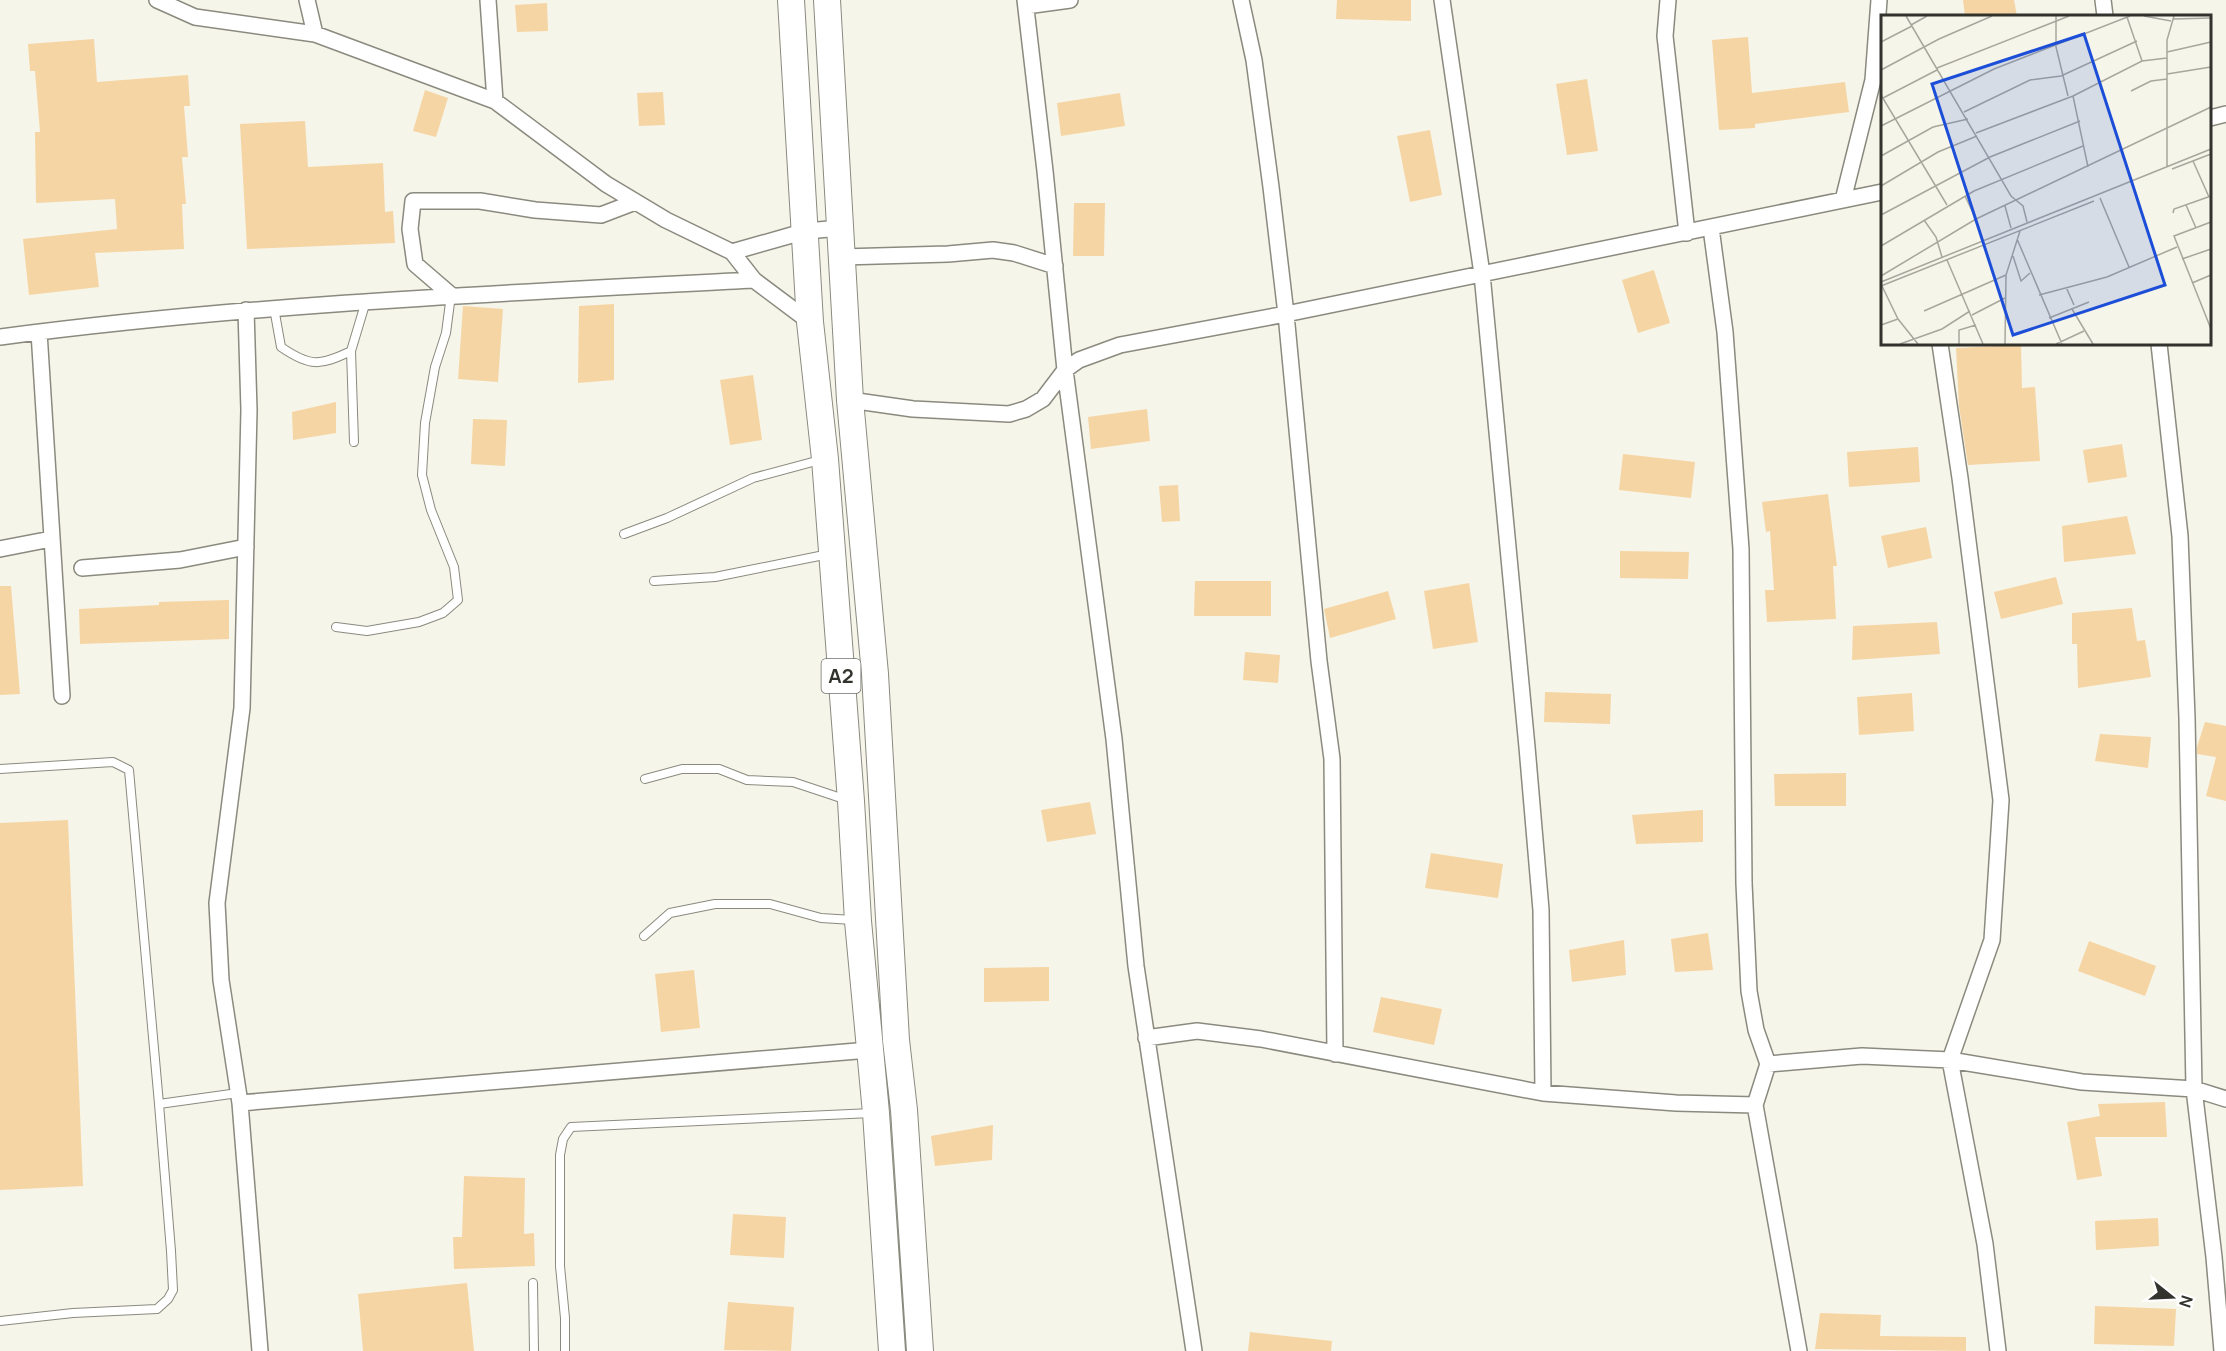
<svg xmlns="http://www.w3.org/2000/svg" width="2226" height="1351" viewBox="0 0 2226 1351" font-family="Manrope,sans-serif">
  <style>
    .building { fill: #f6d5a4 }
    .lines { fill: none; stroke-linecap: round; stroke-linejoin: round }
    .service-casing { stroke: #8b8a7f; stroke-width: 10 }
    .minor-casing { stroke: #8b8a7f; stroke-width: 18 }
    .trunk-casing { stroke: #8b8a7f; stroke-width: 28 }
    .service { stroke: #fff; stroke-width: 8 }
    .minor { stroke: #fff; stroke-width: 15 }
    .trunk { stroke: #fff; stroke-width: 26 }
    .labels { text-anchor: middle; stroke-width: 4.5; stroke-linejoin: round; paint-order: stroke }
    .shield { fill: #fff; stroke: #70706d; stroke-width: 1.5 }
    .shield-label { font-size: 20px; font-weight: bold; fill: #33332e }
    .inset-road { fill: none; stroke: #a8a79e; stroke-width: 1.5 }
    .view { fill: #1d4ed8; fill-opacity: 0.15; stroke: #1d4ed8; stroke-width: 3 }
    .inset-edge { fill: none; stroke: #33332e; stroke-width: 3 }
  </style>
  <rect width="100%" height="100%" fill="#f6f5e9"/>
  <path class="building" d="M1337,0h74v21l-75,-2z
    M1963,0h51l3,16h-52z
    M547,3l1,28 -31,1 -2,-27z
    M1748,37l4,56 93,-11 4,30 -94,12v4l-36,2 -7,-90z
    M94,39l3,43 91,-7 2,31h-6l4,51h-6l4,47h-4l2,45 -89,4 4,34 -70,8 -6,-56 94,-10 -2,-30 -79,4 -1,-71h5l-5,-61h-5l-2,-27z
    M1587,79l11,72 -31,4 -11,-71z
    M425,90l23,8 -12,39 -23,-6z
    M663,92l2,33 -26,1 -2,-33z
    M1120,93l5,33 -64,10 -4,-33z
    M305,121l3,46 75,-4 2,49 8,-1 2,32 -148,6 -7,-125z
    M1430,130l12,65 -32,7 -13,-66z
    M1074,203h31l-1,53h-31z
    M1654,270l16,53 -32,10 -16,-53z
    M614,304v76l-36,3 1,-77z
    M463,306l40,3 -5,73 -40,-3z
    M2021,345l1,43 13,-1 5,74 -72,4 -9,-59 -3,-58z
    M753,375l9,65 -32,5 -10,-65z
    M336,402v31l-43,7 -1,-28z
    M1147,409l3,32 -59,8 -3,-32z
    M473,419l34,1 -2,46 -34,-2z
    M2122,444l5,33 -39,6 -5,-33z
    M1918,447l2,35 -71,5 -2,-35z
    M1623,454l72,8 -4,36 -72,-8z
    M1178,485l2,36 -18,1 -3,-36z
    M1828,494l9,72h-4l3,53 -69,3 -2,-32h9l-4,-59 -4,1 -4,-30z
    M2127,516l9,38 -72,8 -2,-36z
    M1926,527l6,31 -44,10 -7,-32z
    M1620,551l69,1 -1,27 -68,-1z
    M2056,577l7,27 -62,15 -7,-27z
    M1195,581h76v35h-77z
    M1469,583l9,59 -45,7 -9,-58z
    M0,586h11l9,108 -20,1z
    M1388,591l8,28 -66,19 -6,-29z
    M229,600v39l-149,5 -1,-35 80,-4v-3z
    M2132,608l5,33 8,-1 6,37 -73,11 -1,-44h-5v-31z
    M1937,622l3,32 -88,6 1,-34z
    M1245,652l35,3 -2,28 -35,-3z
    M1545,692l66,2 -1,30 -66,-2z
    M1912,693l2,38 -55,4 -2,-38z
    M2205,722l21,4v75l-20,-5 10,-39 -19,-3v-7z
    M2100,734l51,3 -3,31 -53,-7z
    M1846,773v33h-71l-1,-32z
    M1090,802l6,32 -49,8 -6,-32z
    M1703,810v32l-67,2 -4,-29z
    M68,820l15,366 -83,4v-367z
    M1431,853l72,11 -5,34 -73,-10z
    M1708,933l5,37 -38,2 -4,-33z
    M1624,940l2,35 -54,7 -3,-32z
    M2089,941l67,25 -11,30 -67,-25z
    M1049,967v34l-65,1v-34z
    M694,970l6,58 -39,4 -6,-58z
    M1381,997l61,12 -8,36 -61,-13z
    M2165,1102l2,35h-72l7,39 -25,4 -10,-58 33,-6 -2,-12z
    M993,1125l-1,35 -57,6 -4,-30z
    M464,1176l61,2 -1,56 10,-1 1,33 -81,3 -1,-32h9z
    M733,1214l53,3 -2,41 -54,-3z
    M2158,1218l1,28 -63,4 -1,-29z
    M467,1283l7,68h-111l-5,-57z
    M728,1302l66,5 -3,44 -67,-1z
    M2095,1306l81,3 -2,37 -80,-2z
    M1820,1313l61,2 -1,21 86,1v14l-151,-2z
    M1250,1332l82,9 -1,10h-83z"/>
  <g class="lines">
    <defs>
      <path id="service" d="M274,308l7,39c29,20 39,19 70,4l15,-50
        M351,351l3,91
        M624,534l43,-16 86,-40 67,-18
        M654,581l61,-4 114,-23
        M336,627l31,4 52,-9 24,-9 15,-13 -4,-33 -23,-57 -9,-35 3,-52 10,-56 11,-34 5,-38
        M0,769l113,-7 16,8 30,334 79,-11
        M645,779l37,-10h37l28,11 46,2 54,18
        M644,936l26,-23 45,-9h55l51,14 32,2
        M533,1283l1,68
        M0,1321l73,-8 84,-4 11,-10 5,-9 -2,-39 -12,-147
        M565,1351v-33l-5,-52v-111l3,-16 8,-12 301,-14"/>
      <path id="minor" d="M157,0l38,17 120,17 180,67 111,83 60,36 66,32 22,28 56,42
        M307,0l8,34
        M488,0l7,101
        M1025,0l20,171 20,199 49,369 22,227 58,385
        M1241,0l13,60 17,127 15,127 33,347 13,98 3,295
        M1442,0l40,274 45,473 14,163 2,183
        M1668,0l-3,36 22,197
        M2103,0l2,16
        M1026,6l44,-6
        M2210,118l16,-4
        M1843,200l30,-120 6,-80
        M1711,228l14,104 16,217 3,334 5,108 7,39 12,34 -13,41 44,246
        M732,252l74,-21 35,-3
        M842,257l106,-3 45,-4 21,3 41,13
        M451,295l-36,-31 -5,-35 3,-28h67l55,9 66,5 34,-13
        M246,310l3,100 -7,298 -25,195 4,77 19,123 20,248
        M39,332l23,364
        M0,337c250,-33 502,-44 754,-57
        M1940,344l20,134 41,322 -9,140 -42,120 35,184 13,107
        M2159,344l21,192 7,182 7,371 20,168 8,94
        M850,400l63,9 96,5 17,-5 17,-10 22,-29 14,-10 41,-15 166,-31 596,-122
        M0,549l51,-10
        M82,568l98,-8 66,-13
        M1146,1038l51,-7 64,8 282,54 133,10 79,2
        M1768,1064l94,-8 88,4 132,22 112,7 32,10
        M240,1103l629,-53"/>
      <path id="trunk" d="M791,0l19,322 15,137 26,342 7,120 18,192 16,238
        M827,0l23,400 25,274 21,366 8,70 16,241"/>
    </defs>
    <use href="#service" class="service-casing"/>
    <use href="#minor" class="minor-casing"/>
    <use href="#trunk" class="trunk-casing"/>
    <use href="#service" class="service"/>
    <use href="#minor" class="minor"/>
    <use href="#trunk" class="trunk"/>
  </g>
  <g class="labels">
    <rect class="shield" x="821.5" y="659" width="39" height="34" rx="4.5"/>
    <g class="shield-label">
      <text x="841" y="683">A2</text>
    </g>
  </g>
  <g transform="translate(1881 15)">
    <rect width="330" height="330" fill="#f6f5e9"/>
    <path class="inset-road" d="M25,1l105,180 12,10 4,16M175,1v31l12,49M263,1l27,5M246,2l15,44M292,4l38,-1M30,10l16,-9M0,27l31,-16M286,37l44,-10M56,53l132,-52M0,55l58,-31 53,-23M286,59l44,-7M250,76l20,-10 16,-2M0,80l66,110M192,81l15,71M2,83l54,-28M83,97l66,-32 31,-4 76,-35M0,111l113,-57 136,-53M95,118l97,-37 69,-35 25,-3M0,141l52,-29 35,-8M312,146l16,36M286,151v-126l7,-24M291,154l39,-15M0,171l57,-34 39,-16M84,181l11,23M219,183l29,69M305,190l10,23M124,191l6,22M292,198l1,-4 37,-13M0,200l109,-58 90,-36M43,205l12,17 6,20M330,207l-37,14 37,93M136,224l45,105M0,231l93,-55 109,-45M132,241l8,25 9,-8M301,244l29,-10M66,245l36,84M0,261l95,-57 235,-112M0,267l330,-133M311,268l19,-8M0,271l213,-85M1,271l16,33 20,25M185,272l8,18M158,280l68,-18 70,-30M191,294l21,35M43,296l82,-36M91,300l33,-17M168,303l40,-16M0,310l17,-6M19,329l42,-15 28,-18M78,329v-14l17,-5M124,329l1,-69 14,-44M175,329l28,-13"/>
    <path class="view" d="M203,19l81,251 -152,50 -81,-251z"/>
    <rect width="330" height="330" class="inset-edge"/>
  </g>
  <g transform="translate(2172 1297) rotate(108)" stroke="#ffffff" stroke-width="4.5" paint-order="stroke">
  <path d="M0-4.5L10 22L0 15L-10 22Z" fill="#33332e"/>
  <text y="-9" font-size="16" font-weight="bold" text-anchor="middle" fill="#33332e">N</text>
  </g>
</svg>
